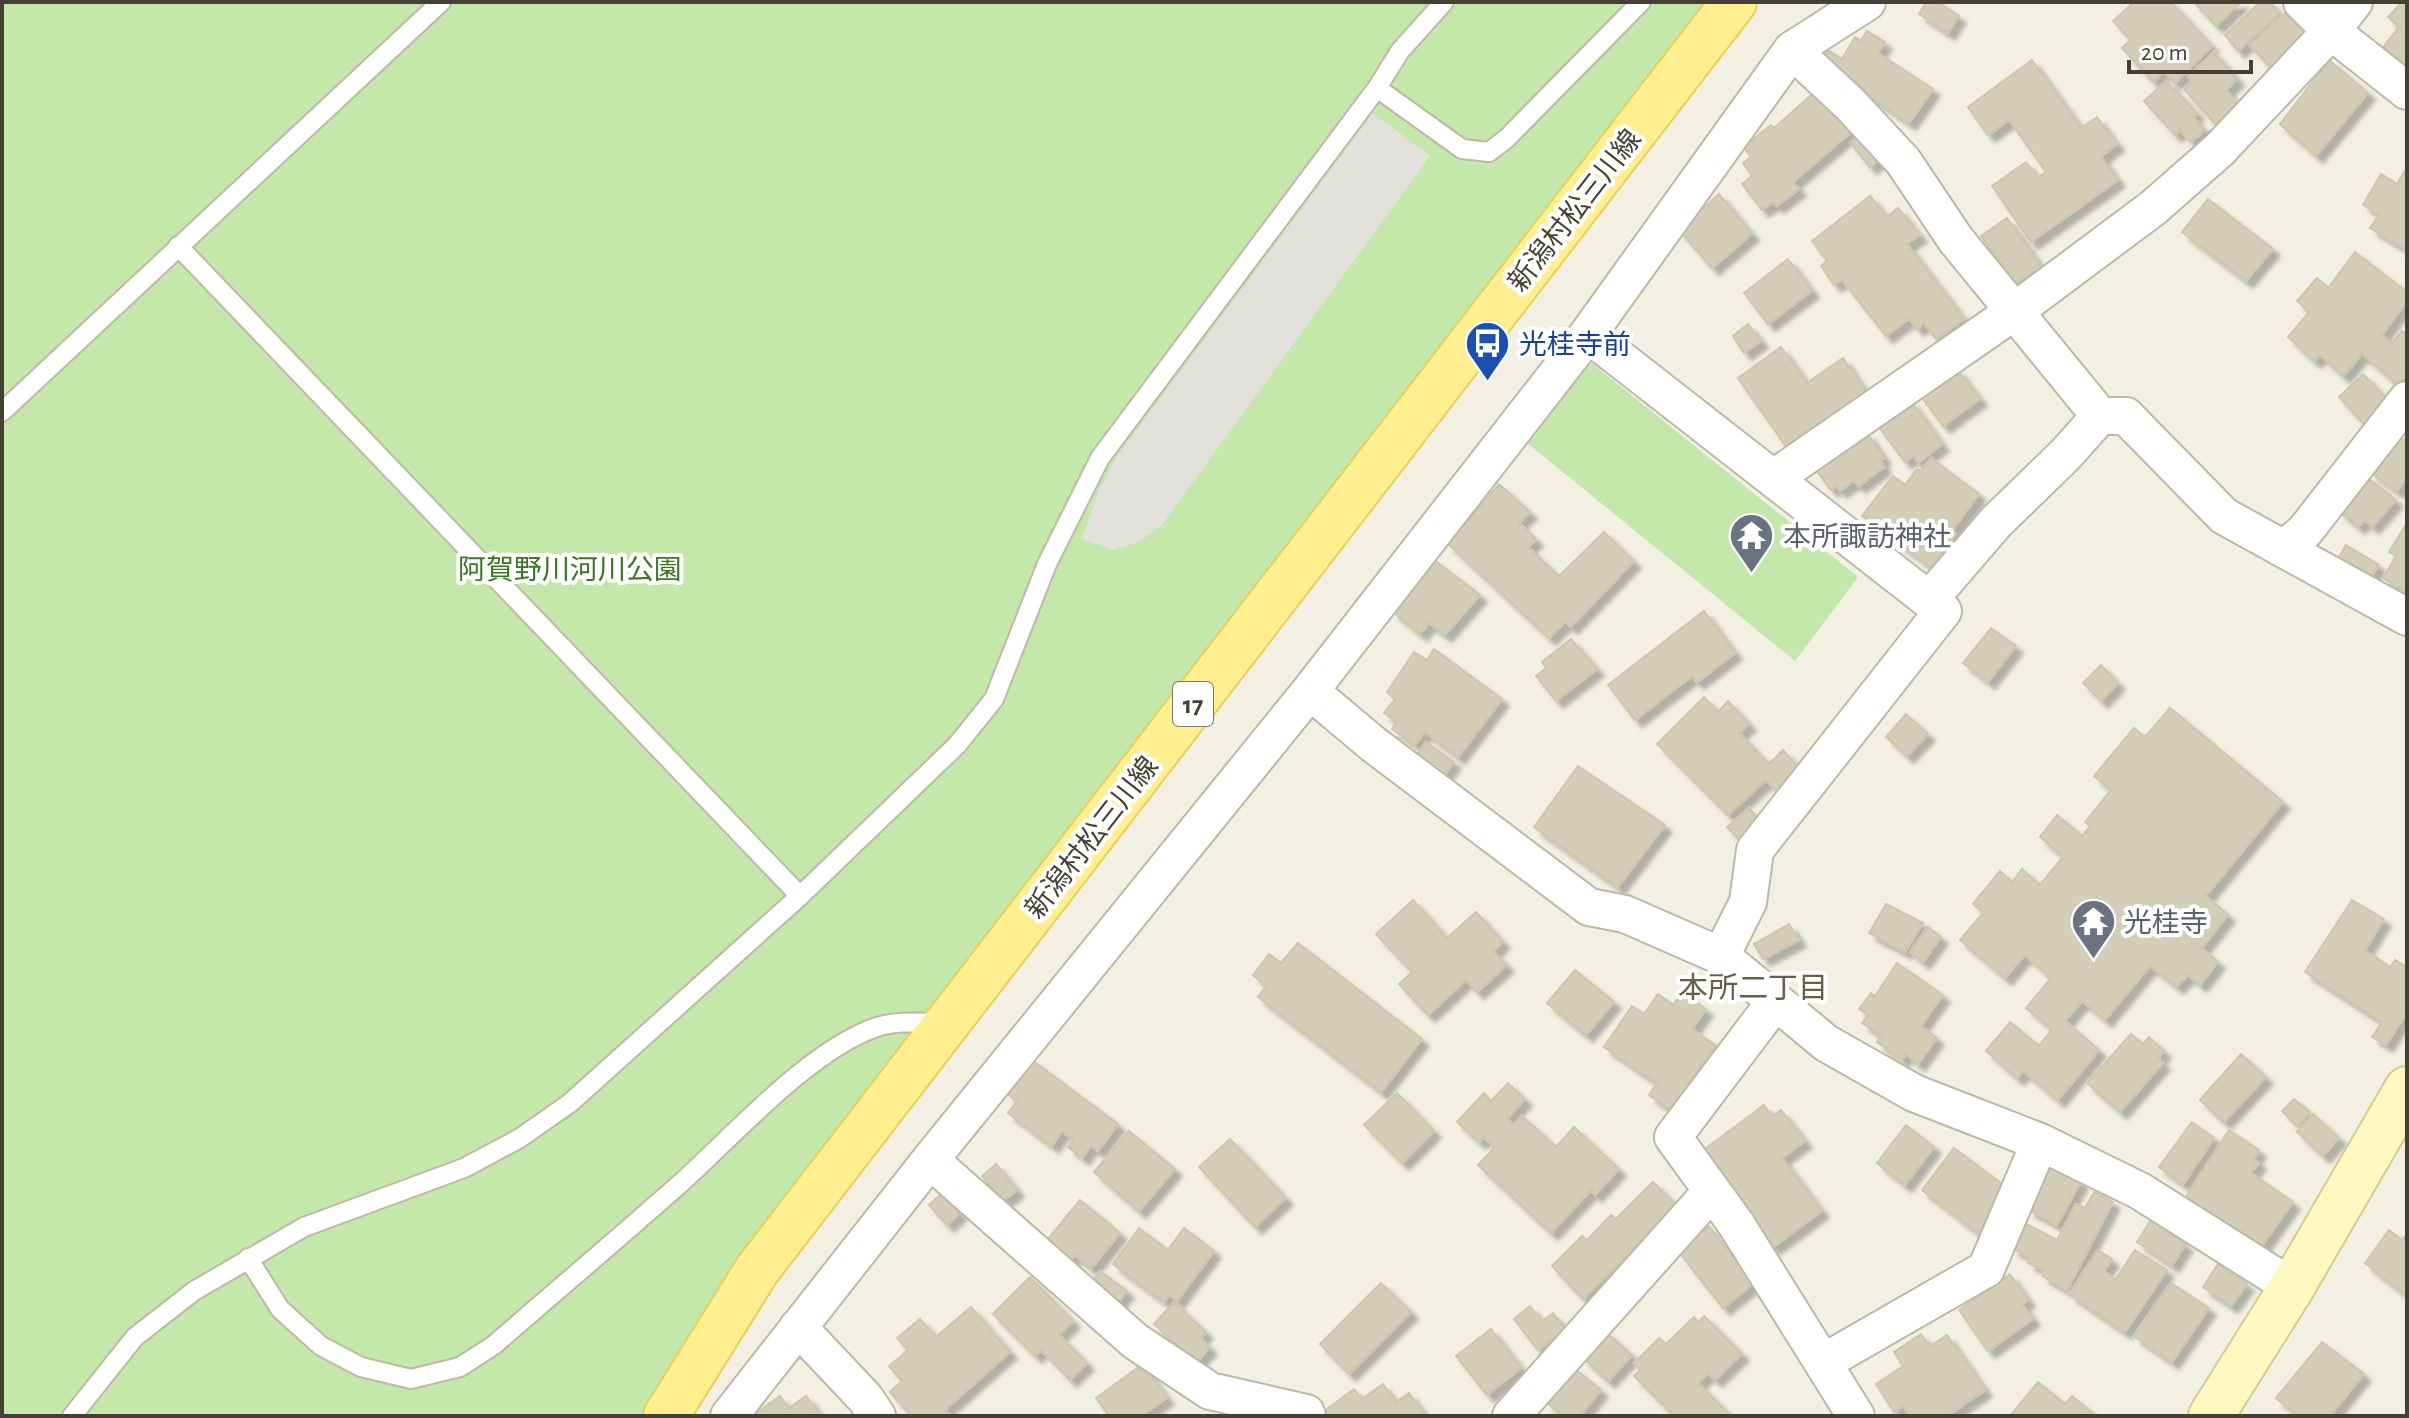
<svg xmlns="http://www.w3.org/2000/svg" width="2409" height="1418" viewBox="0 0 2409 1418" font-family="'Alegreya Sans','Noto Sans JP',sans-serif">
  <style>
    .green { fill: #c3e8aa }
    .parking { fill: #e2e1dc }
    .building { fill: #d4cdb8; stroke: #cfc6ab; stroke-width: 2; filter: url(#shadow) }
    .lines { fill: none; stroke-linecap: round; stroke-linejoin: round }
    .lane-casing { stroke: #beb9a5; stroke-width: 22 }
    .street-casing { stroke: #beb9a5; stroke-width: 40 }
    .secondary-casing { stroke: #d4cc91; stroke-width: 48 }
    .primary-casing { stroke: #e7d15c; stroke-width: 48 }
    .lane { stroke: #fff; stroke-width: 18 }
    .street { stroke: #fff; stroke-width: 36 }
    .secondary { stroke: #fff9c0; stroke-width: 44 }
    .primary { stroke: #ffef8f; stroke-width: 44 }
    .labels { text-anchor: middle; stroke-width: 8; stroke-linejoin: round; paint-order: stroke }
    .shield { fill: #fff; stroke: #7c7970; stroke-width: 2 }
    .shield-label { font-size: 26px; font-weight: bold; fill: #444033 }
    .street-label { font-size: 28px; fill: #444033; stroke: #fff }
    .transit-label { font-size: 28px; fill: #164399; stroke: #fff; text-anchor: start }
    .worship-label { font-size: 28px; fill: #5b616d; stroke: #fff; text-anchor: start }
    .park-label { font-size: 28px; fill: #397725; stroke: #fff }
    .neighbourhood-label { font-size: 30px; fill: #675f4a; stroke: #fff }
  </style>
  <defs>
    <filter id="shadow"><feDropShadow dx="7" dy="7" stdDeviation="2" flood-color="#0004"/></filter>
  </defs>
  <rect width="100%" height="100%" fill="#f2f0e3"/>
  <path class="green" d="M2,2h1712l-1061,1414h-651z
    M1584,357l274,220 -63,84 -274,-223z"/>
  <path class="parking" d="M1373,113l57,43 -268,369 -23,17 -27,8 -30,-11 17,-49 18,-33z"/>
  <path class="building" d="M1926,2h12l21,14 -11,17 -29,-19z
    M2134,2h37l41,44 -37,37 -12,-11 -10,10 -31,-34 9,-8 -18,-19z
    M2194,2h47l-25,24z
    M2260,2h10l10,11 -42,38 -13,-16z
    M2402,2h5v64l-24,-19 16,-20 -11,-10z
    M2286,12l23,24 -37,33 -22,-24z
    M1867,31l18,11 -7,11 55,36 -24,34 -89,-59 8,-14 14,9 13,-22 6,4z
    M2214,52l23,27 -11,11 14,15 -23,21 -33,-37 8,-8 -4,-5z
    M2032,60l49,68 16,-11 20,27 -16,13 17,23 -87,62 -39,-56 34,-24 12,15 8,-5 -37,-52 -21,15 -20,-28z
    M2329,60l39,33 -52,63 -36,-32z
    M2166,81l31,32 -4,4 12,13 -14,12 -11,-12 -5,5 -31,-34z
    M1818,89l36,41 -61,52 6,7 -22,17 -4,-4 -11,8 -20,-26 10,-8 -9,-13 8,-6 -8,-10 28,-22 3,3z
    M1865,131l19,24 -14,12 -20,-24z
    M2407,167v83l-37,-22 9,-13 -16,-10 18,-31 16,10z
    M1719,194l33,40 -40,34 -33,-38z
    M1870,196l17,21 11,-9 22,27 -13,9 57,75 -28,20 -12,-16 -7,6 -8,-10 -23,17 -44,-56 -8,5 -13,-19 6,-5 -15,-20z
    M2208,199l65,50 -27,32 -64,-49z
    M2007,218l34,49 -26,17 -34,-48z
    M2355,252l52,40v9l-25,34 10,8 10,-12 5,4v38l-9,12 -36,-31 -19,22 -23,-21 -6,6 -26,-24 21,-25 -12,-11 20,-23 11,10z
    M1788,259l24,32 -44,33 -24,-31z
    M1748,324l13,17 -17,12 -11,-17z
    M1781,347l26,36 36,-25 24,36 -80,54 -49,-70z
    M1957,369l23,30 -37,27 -23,-31z
    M2363,374l27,28 -25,23 -26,-28z
    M1911,401l31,43 -24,19 -5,-7 -8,6 -27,-36z
    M1867,433l17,25 -4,2 4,7 -25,19 -5,-5 -14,10 -4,-5 -5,4 -15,-20z
    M2397,435l10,7v35l-10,14 -27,-19z
    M1931,458l48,36 -27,37 4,3 -25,33 -69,-51 31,-40 12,9 12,-16 4,2z
    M2368,478l28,22 -24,27 -7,-7 -7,7 -19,-16z
    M1499,484l31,28 -11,11 17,16 -8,8 31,29 45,-44 30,29 -63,66 -6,-5 -16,16 -101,-94z
    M2407,523v69l-24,-14 13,-22 -7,-4z
    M2346,545l33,20 -9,13 -32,-19z
    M1433,559l47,36 -35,40 -16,-12 -9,11 -28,-23z
    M1704,611l31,42 -38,29 -5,-6 -57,44 -27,-35z
    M1991,628l25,18 -28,36 -25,-19z
    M1571,639l26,30 -41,32 -20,-25 10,-8 -4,-6z
    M1434,649l68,50 -44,58 -33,-25 -10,13 -23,-16 5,-7 -13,-9 11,-14 -8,-7 27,-40 13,8z
    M2101,665l17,18 -17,18 -18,-18z
    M1704,697l14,15 10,-11 21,23 -10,9 30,31 14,-14 18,20 -24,22 -11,-12 -38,35 -71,-71z
    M2170,708l113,94 -77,94 22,19 -26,33 16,14 -18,23 -12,-10 -11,12 -27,-21 -45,54 -23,-19 -17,20 34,29 -41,50 -35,-29 -6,7 -31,-27 24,-29 29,24 13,-17 -26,-21 25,-30 -26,-23 -20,23 -45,-38 23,-27 -10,-9 27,-33 12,11 10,-13 18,16 23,-28 -23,-20 17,-22 25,21 8,-10 -5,-4 26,-32 -17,-14 40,-48 11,9z
    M1906,714l22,20 -21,22 -21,-19z
    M1426,742l28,20 -13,17 -27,-20z
    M1578,766l87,59 -47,62 -84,-60z
    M1749,808l13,15 -22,18 -13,-14z
    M1413,900l34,38 29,-26 27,30 -10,9 14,14 -30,27 -11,-12 -38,35 -29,-31 13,-12 -36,-38z
    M2352,900l32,19 -19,31 25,17 5,-7 12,7v45l-21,33 -14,-8 10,-15 -77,-50z
    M1886,904l37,19 -18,29 -36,-19z
    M1789,924l10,16 -36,19 -9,-15z
    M1928,927l13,10 -18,25 -13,-10z
    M1298,943l124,96 -41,53 -123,-95 8,-11 -13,-11 16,-21 12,9z
    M1897,963l46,32 -22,31 16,12 -19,26 -12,-10 -4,6 -25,-18 4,-6 -19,-13 6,-8 -9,-6 12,-16 4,3z
    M1575,970l39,32 -28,33 -39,-32z
    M1682,993l24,16 -14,20 23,16 -44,65 -22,-15 8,-12 -53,-36 28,-41 12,8 14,-20 15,11z
    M2131,1034l12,10 6,-7 15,14 -6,7 5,5 -43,49 -33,-29z
    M2241,1054l25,23 -42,45 -24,-22z
    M1032,1060l86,64 -20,27 -7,-5 -9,12 -14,-11 5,-7 -11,-9 -10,15 -44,-33 9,-12 -10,-7z
    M1508,1083l17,16 -18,20 6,6 9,-9 34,31 18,-20 45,42 -24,26 -4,-5 -40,43 -73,-68 16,-17 -10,-11 -5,5 -22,-20 27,-29 7,8z
    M1397,1093l37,38 -32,32 -38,-38z
    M2294,1099l16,13 -13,14 -15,-15z
    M1764,1105l8,12 9,-7 24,31 -23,17 40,53 -50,37 -71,-96z
    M2313,1114l26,24 -16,18 -26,-24z
    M2192,1122l22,16 -31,46 -24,-17z
    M1906,1125l28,22 -29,38 -28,-22z
    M2229,1130l30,20 -5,9 5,4 -8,10 42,29 -33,47 -76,-49z
    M1129,1131l46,38 -36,42 -45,-39z
    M1230,1139l56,59 -31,29 -56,-60z
    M1954,1148l56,42 -32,43 -56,-43z
    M996,1164l21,26 -14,11 -21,-25z
    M2052,1164l29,17 -24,44 -29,-16z
    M1653,1182l24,23 -94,94 -31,-33 30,-30 5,4 24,-25 5,4z
    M2094,1192l19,10 -46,88 -25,-14 3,-5 -17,-8 2,-5 -18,-10 13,-25 32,17 19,-36 9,4z
    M941,1194l19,19 -13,12 -18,-20z
    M1080,1200l40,33 -29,36 -16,-14 -9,9 -23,-19z
    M2151,1220l35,24 -14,21 -35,-23z
    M1709,1226l45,57 -31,25 -45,-57z
    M1139,1228l29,22 16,-22 30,23 -37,50 -8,-6 -5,7 -51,-38z
    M2389,1230l13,10 5,-6v62l-42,-33z
    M2098,1250l14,9 -8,12 12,8 19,-29 32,20 -42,62 -56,-38z
    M2218,1264l29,20 -16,22 -28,-19z
    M1100,1271l27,20 -10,13 -27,-20z
    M2010,1274l18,26 -6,4 11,15 -45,32 -29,-41z
    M1030,1277l43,44 -14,14 28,28 -17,17 -29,-30 -6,6 -42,-42z
    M1381,1283l30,29 -62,62 -29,-30z
    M2171,1283l38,25 -37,54 -38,-26z
    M1174,1302l32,30 -6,6 10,9 -14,16 -42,-39z
    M1530,1306l12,15 11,-8 13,16 -28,21 -24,-31z
    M971,1307l39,45 -65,58 6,6h-40l-21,-24 12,-11 -13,-15 19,-16 -11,-12 23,-19 16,18z
    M1704,1316l38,38 -27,26 -7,-7 -10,10 33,33h-57l-40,-40 6,-6 -6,-7 25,-25 7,6 28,-27 5,5z
    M1491,1329l30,39 -34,27 -31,-39z
    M1605,1331l27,24 -24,26 -26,-24z
    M1921,1334l9,12 17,-11 38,55 -38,26h-37l-7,-10 -9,6 -18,-28 27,-18 -9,-14z
    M2322,1342l42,32 -34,42h-36l2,-2 -20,-16z
    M1143,1364l24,34 -26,18h-32l-13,-18z
    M1574,1368l27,22 -21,26h-17l-17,-14z
    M2038,1382l27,22 7,-8 24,20h-86z
    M1383,1384l13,18 13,-9 14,20 -4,3h-91l-4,-5 30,-22 8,10z
    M780,1396l9,12 17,-12 15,20h-69z"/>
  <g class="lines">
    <defs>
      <path id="lane" d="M1377,88l85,61 27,3 17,-13 135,-137
        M178,246l622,650
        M2,412l439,-410
        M248,1258l32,51 41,37 40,21 50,12 49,-12 34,-22c62,-54 126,-108 188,-163 53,-48 129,-133 195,-155 21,-7 45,-4 67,-4
        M72,1416l63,-79 59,-46 110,-64 160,-59 56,-30 50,-35 230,-207 157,-151 37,-46 53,-135 53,-106 277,-370 23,-37 44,-49"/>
      <path id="street" d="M2302,2l29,29 76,60
        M1792,50l58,54 53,57 53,79 144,176h26l98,100 183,101
        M1588,334l355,277 -188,239 -7,52 -27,54
        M1774,478l241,-167 138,-103 66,-58 112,-119 23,-29
        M2284,549l21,-18 102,-131
        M1929,600l67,-78 69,-67 35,-39
        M1310,691l63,53 216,163 36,7 96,42 105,87 88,50 126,49 100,49 152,96
        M1775,1002l-102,135 63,87 120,192
        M930,1160l205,181 75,50 96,22 1,3
        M798,1327l67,71 12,18
        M1824,1362l162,-93 54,-127
        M729,1416l201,-256 380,-469 278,-357 204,-284 75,-48
        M1511,1416l201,-225"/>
      <path id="secondary" d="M2211,1416l81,-129 115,-198"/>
      <path id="primary" d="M666,1416l91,-146 977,-1268"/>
    </defs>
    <use href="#lane" class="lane-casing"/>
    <use href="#street" class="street-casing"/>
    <use href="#secondary" class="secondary-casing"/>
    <use href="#primary" class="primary-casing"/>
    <use href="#lane" class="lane"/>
    <use href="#street" class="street"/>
    <use href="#secondary" class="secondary"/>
    <use href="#primary" class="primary"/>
  </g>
  <defs>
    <symbol id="bus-pin" viewBox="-11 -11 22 30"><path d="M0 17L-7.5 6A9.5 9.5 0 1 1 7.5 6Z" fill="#1a4fb4" stroke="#fff"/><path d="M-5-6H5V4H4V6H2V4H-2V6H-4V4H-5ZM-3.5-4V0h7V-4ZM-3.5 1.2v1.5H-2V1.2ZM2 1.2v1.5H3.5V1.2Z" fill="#fff"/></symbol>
    <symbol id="temple-pin" viewBox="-11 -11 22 30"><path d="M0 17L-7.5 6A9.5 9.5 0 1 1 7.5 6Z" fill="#6b7280" stroke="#fff"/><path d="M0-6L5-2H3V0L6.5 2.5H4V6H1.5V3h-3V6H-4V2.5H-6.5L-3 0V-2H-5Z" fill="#fff"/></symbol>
  </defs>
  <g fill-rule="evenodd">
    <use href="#bus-pin" x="1462" y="318" width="51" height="69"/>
    <use href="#temple-pin" x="1726" y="510" width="51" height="69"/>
    <use href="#temple-pin" x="2068" y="896" width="51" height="69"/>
  </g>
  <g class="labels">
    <rect class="shield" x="1173" y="682" width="40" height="44" rx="6"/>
    <g class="shield-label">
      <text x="1193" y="713">17</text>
    </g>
    <g class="street-label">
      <text transform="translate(1574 210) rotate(-52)" y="10">新潟村松三川線</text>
      <text transform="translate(1091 837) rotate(-52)" y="10">新潟村松三川線</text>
    </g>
    <g class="transit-label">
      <text x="1519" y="354">光桂寺前</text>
    </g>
    <g class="worship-label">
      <text x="1783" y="546">本所諏訪神社</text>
      <text x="2124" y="932">光桂寺</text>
    </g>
    <g class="park-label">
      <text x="570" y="579">阿賀野川河川公園</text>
    </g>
    <g class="neighbourhood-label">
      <text x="1753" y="998">本所二丁目</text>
    </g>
  </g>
  <rect width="2409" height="1418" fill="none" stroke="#444033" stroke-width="8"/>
  <path d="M2129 60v12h122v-12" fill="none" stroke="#444033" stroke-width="4"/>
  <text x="2141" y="60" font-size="24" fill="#444033" stroke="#ffffff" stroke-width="6" paint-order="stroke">20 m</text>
</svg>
